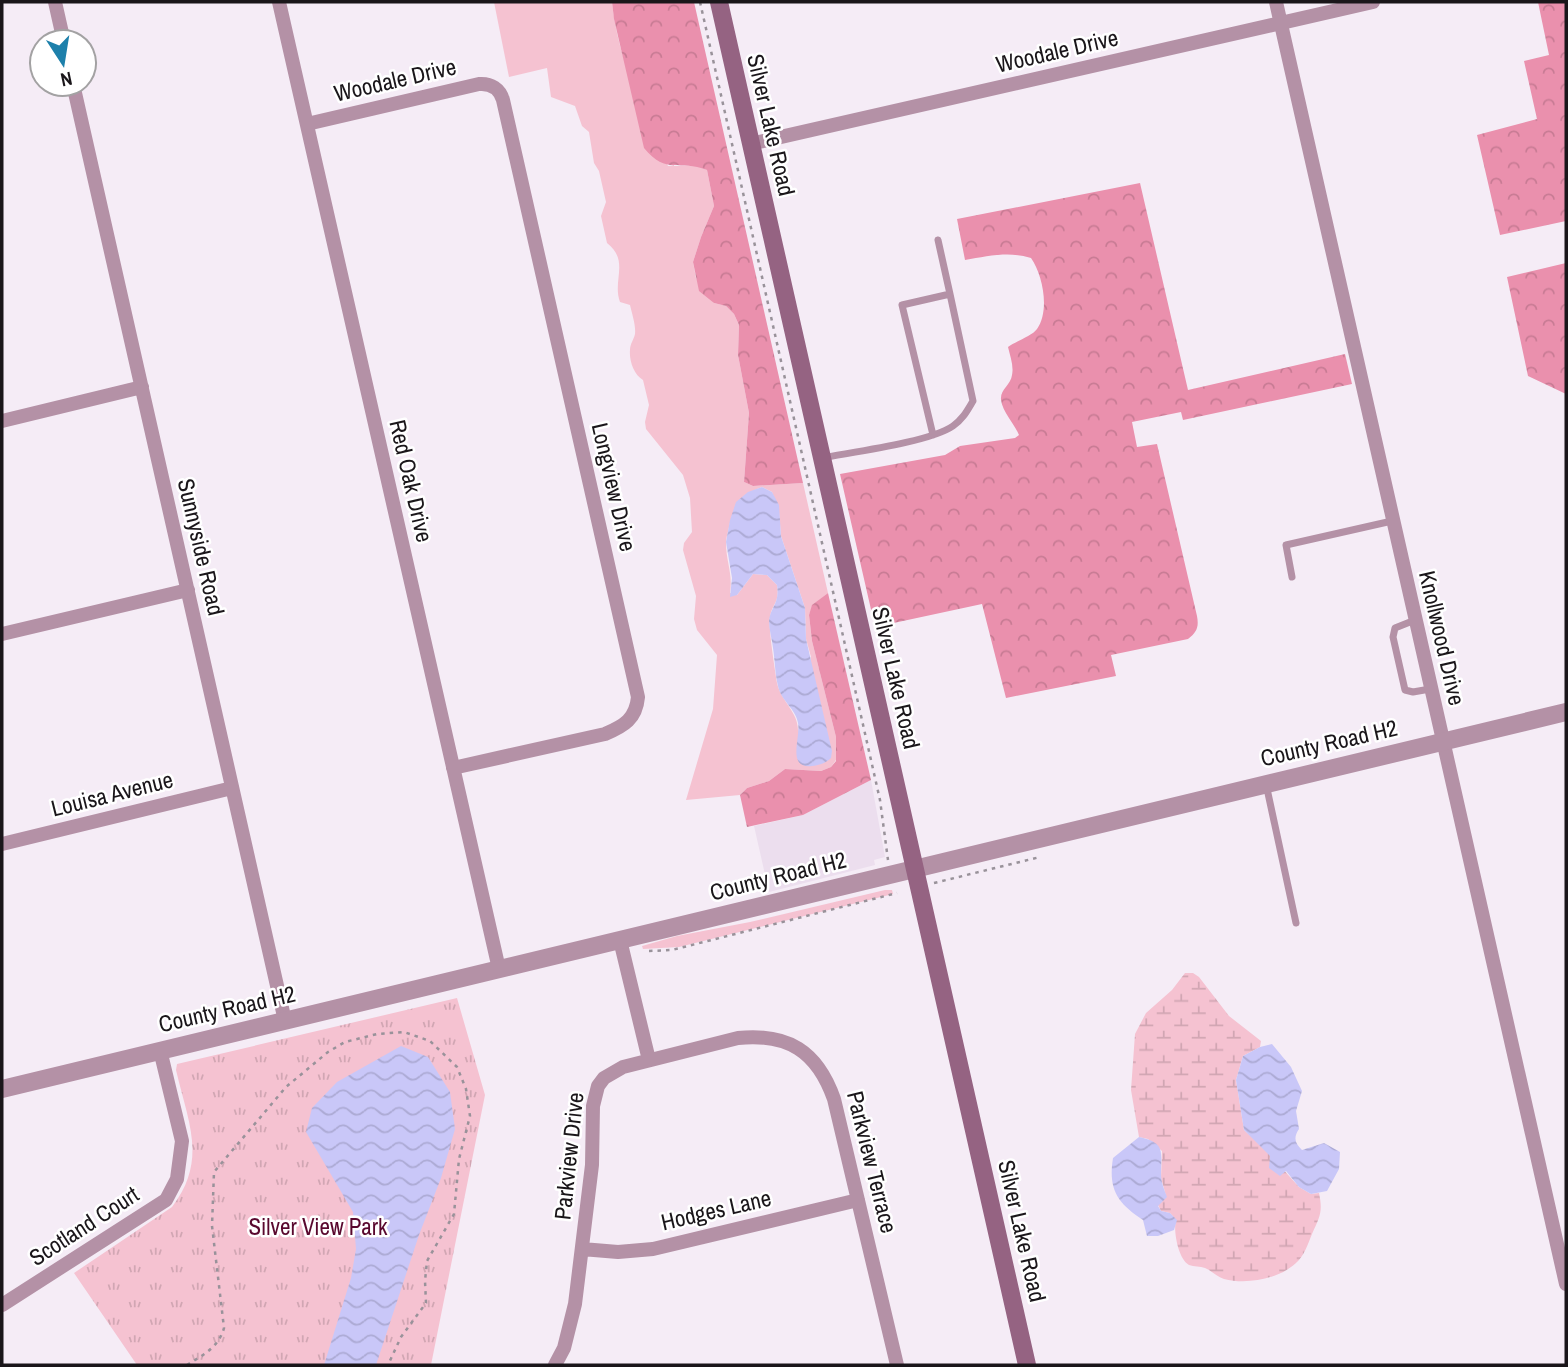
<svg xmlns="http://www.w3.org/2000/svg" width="1568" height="1367" viewBox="0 0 1568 1367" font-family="'Archivo Narrow',sans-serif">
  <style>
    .built { fill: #ecdeee }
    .grass { fill: #f5c2d1; fill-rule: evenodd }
    .forest { fill: url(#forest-crowns) }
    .wetland { fill: url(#wetland-marsh) }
    .park { fill: url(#park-tufts) }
    .water { fill: url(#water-waves) }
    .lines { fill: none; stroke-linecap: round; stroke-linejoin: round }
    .path { stroke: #99929a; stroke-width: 2.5; stroke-dasharray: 3.5 5; stroke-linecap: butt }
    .service { stroke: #b491a6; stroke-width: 7 }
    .minor { stroke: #b491a6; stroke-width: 14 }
    .tertiary { stroke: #b491a6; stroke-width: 18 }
    .secondary { stroke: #956382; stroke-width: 18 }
    .labels { text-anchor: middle; stroke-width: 5; stroke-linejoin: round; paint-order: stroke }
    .street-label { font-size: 23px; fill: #1a161a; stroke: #fff }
    .park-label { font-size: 23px; fill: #59082e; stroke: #fff }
  </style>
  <defs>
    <pattern id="forest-crowns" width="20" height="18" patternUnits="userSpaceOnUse" patternTransform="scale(1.75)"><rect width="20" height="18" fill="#ea90ad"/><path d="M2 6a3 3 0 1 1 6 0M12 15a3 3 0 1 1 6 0" fill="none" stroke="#c87b94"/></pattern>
    <pattern id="wetland-marsh" width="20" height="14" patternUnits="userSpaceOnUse" patternTransform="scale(1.75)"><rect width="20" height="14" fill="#f5c2d1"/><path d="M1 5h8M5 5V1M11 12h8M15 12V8" fill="none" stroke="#d1a6b3"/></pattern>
    <pattern id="park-tufts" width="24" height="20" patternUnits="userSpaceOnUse" patternTransform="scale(1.75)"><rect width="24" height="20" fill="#f5c2d1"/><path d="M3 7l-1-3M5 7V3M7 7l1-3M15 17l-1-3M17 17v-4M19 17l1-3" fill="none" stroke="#d1a6b3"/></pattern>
    <pattern id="water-waves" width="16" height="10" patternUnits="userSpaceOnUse" patternTransform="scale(1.75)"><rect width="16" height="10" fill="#c9c7f8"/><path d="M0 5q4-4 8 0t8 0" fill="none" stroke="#acaad4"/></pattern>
  </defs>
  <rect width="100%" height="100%" fill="#f5ecf6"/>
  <path class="built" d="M871,780l14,77 -11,3 1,5 -106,27 -15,-66 49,-11z"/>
  <path class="grass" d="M494,2h118c6,59 32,111 56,164h29l10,4 7,36 -13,31 -8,25 3,16 18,25 12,3 8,8 5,11 -1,30 11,58 -5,69 9,4 50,-3 25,110 -15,12 -4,10 3,26 24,96v23l-5,7 -10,4 -36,-2 -16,12 -22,7 -7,7 -54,5 27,-91 4,-54 -20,-25 -3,-11 2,-23 -13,-46 1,-7 8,-11 -2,-34 -7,-23 -37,-46 -1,-7 4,-17 -6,-25c-9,-5 -14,-19 -13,-30 0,-6 4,-11 5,-16 1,-9 -3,-20 -5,-29l-10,-3c-8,-22 10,-41 -13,-59l-6,-27 5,-14 -7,-31 -5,-8 -5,-31 -7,-6 -7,-20 -24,-9 -4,-29 -38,9zM762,487l10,5 7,20 2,24 24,72 1,31 5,18 -13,75c1,-20 -17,-30 -21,-49 -2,-13 -9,-56 -7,-66 2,-14 10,-14 7,-32l-10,-10 -14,-1 -16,21 -7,-2c3,-20 -4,-31 -4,-50 0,-5 2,-11 3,-16 5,-22 11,-32 33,-40z
    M885,890h7l1,4 -214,53 -36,2 -1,-3 35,-10 73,-14z"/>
  <path class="forest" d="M612,2h82l109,481 -50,3 -9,-4 5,-69 -11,-58 1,-30 -5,-11 -8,-8 -12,-3 -15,-12 -6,-29 8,-25 13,-31 -7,-36c-28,-11 -40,6 -63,-22l-30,-129z
    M1538,2h28v219l-66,14 -23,-100 60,-16 -13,-58 25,-6z
    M1140,183l48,207 157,-36 7,30 -169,36 -2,-8 -49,10 5,25 20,-3 40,172c2,11 0,16 -9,23l-77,16 5,21 -110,22 -24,-94 -107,23 -35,-153 105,-19 15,-9 55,-8 4,-3c-5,-12 -16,-22 -18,-35 -1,-11 10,-15 11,-25 2,-9 -2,-19 -4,-28 8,-6 24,-11 29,-18 13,-18 6,-54 -6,-71 -22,-7 -43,-2 -66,2l-8,-41z
    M1566,263v131l-38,-18 -21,-99z
    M828,593l43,187 -68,35 -56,12 -7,-32 7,-7 22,-7 16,-12 36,2 10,-4 5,-6v-24l-24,-96 -3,-26 3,-10z"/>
  <path class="wetland" d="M1185,973h8l6,4 30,39 32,25 -1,6 -17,9 -7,24 8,50 18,16 37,41 12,7 8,-1c4,19 1,23 -7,41 -4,10 -8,22 -16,29 -17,16 -49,22 -72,16 -7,-2 -12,-8 -19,-11 -5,-2 -11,-1 -16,-3 -11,-6 -16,-35 -13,-45l-6,-7 -9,-2 -3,-6 8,-9 -5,-18 1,-27 -14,-12 -9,-2 -8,-47 4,-56 11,-21 26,-23z"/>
  <path class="park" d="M457,998l28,97 -54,270h-294l-63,-92 98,-66c36,-47 16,-85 4,-137l1,-6z"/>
  <path class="water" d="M762,487l10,5 7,13 2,31 24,72 1,31 26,112 -1,7c-5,5 -11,7 -19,8 -26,3 -11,-29 -14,-43 -2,-14 -17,-22 -20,-37 -3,-12 -3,-25 -5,-38 -1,-9 -4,-18 -4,-27 1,-14 11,-17 8,-36l-10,-10 -14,-1 -16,21 -7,2 2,-19 -6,-36 4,-22 6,-18 12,-10z
    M1272,1044l19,23 11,24 -6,20 3,18c-6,9 -4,14 3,21l22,-7 16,9 -1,17 -12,22 -16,3 -12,-7 -13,-16 -6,5 -11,-8 1,-12 -26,-26 -8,-50 7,-24 17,-9z
    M401,1046l27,11 22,35 5,37 -14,49 -22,57 -43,130h-52l27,-87 5,-29 -3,-37 -47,-80 6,-24 25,-26z
    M1139,1137c27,6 22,14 22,37 0,8 3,15 6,23l-9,9 3,5 9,2 7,7 -3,10 -16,6h-11l-4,-16c-26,-17 -35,-31 -30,-62z"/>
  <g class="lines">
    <path class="path" d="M700,2l180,798 8,60
      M934,883l106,-26
      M649,951l23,-1 225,-57
      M187,1365c16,-10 32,-18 37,-37l-12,-102 2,-54 72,-85 42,-35 17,-10 32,-8 27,-2 26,9 27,26 9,22 4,27 -11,43 -5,55 -27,47 -2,20 1,22 -25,34 -13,28"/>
    <path class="service" d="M938,240l12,54
      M822,458c31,-6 108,-16 131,-32 10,-7 14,-15 20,-25l-23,-107 -48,11 31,130
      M1292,577l-6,-32 106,-24
      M1415,620l-20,8 -2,9 12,53 8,2 17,-3
      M1266,784l30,139"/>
    <path class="minor" d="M55,2l9,40
      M279,2l220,967
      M1276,2l290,1282
      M73,84l212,937
      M307,124l172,-40c12,-1 21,5 24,16l135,597c-2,22 -14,29 -33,37l-152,34
      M750,144l623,-142
      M2,421l140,-34
      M2,634l186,-44
      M2,844l230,-56
      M620,940l29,120
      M582,1249l36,3 35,-3 205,-49
      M2,1305l164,-105 11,-21 5,-38 -22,-91
      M555,1365l9,-17 11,-44 17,-139 1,-59 5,-20 6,-8 19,-11 115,-29c50,-5 79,13 96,61l63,266"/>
    <path class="tertiary" d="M2,1089l1564,-377"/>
    <path class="secondary" d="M719,2l308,1363"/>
  </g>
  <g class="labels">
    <g class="street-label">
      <text transform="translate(1057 51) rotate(-13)" y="8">Woodale Drive</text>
      <text transform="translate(395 80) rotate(-13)" y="8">Woodale Drive</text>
      <text transform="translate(771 125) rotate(77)" y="8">Silver Lake Road</text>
      <text transform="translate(411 481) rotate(77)" y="8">Red Oak Drive</text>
      <text transform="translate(614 487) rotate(77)" y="8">Longview Drive</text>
      <text transform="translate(201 547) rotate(77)" y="8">Sunnyside Road</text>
      <text transform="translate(1442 638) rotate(77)" y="8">Knollwood Drive</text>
      <text transform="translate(896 678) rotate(77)" y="8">Silver Lake Road</text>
      <text transform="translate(1329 743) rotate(-13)" y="8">County Road H2</text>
      <text transform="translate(112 794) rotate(-14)" y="8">Louisa Avenue</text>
      <text transform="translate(778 876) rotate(-14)" y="8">County Road H2</text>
      <text transform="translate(227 1009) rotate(-13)" y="8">County Road H2</text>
      <text transform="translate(569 1156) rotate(-84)" y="8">Parkview Drive</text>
      <text transform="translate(872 1162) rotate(76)" y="8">Parkview Terrace</text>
      <text transform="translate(716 1210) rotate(-13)" y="8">Hodges Lane</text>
      <text transform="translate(84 1226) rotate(-33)" y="8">Scotland Court</text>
      <text transform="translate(1022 1231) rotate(77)" y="8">Silver Lake Road</text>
    </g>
    <g class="park-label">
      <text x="318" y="1235">Silver View Park</text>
    </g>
  </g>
  <rect width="1568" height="1367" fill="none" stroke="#1a161a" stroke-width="7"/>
  <g transform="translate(63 63) rotate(168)"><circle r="33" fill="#ffffff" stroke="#a3a2a3" stroke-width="2"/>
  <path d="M0-5L12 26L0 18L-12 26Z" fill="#1d80ab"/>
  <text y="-10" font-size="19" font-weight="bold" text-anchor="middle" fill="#1a161a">N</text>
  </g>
</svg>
